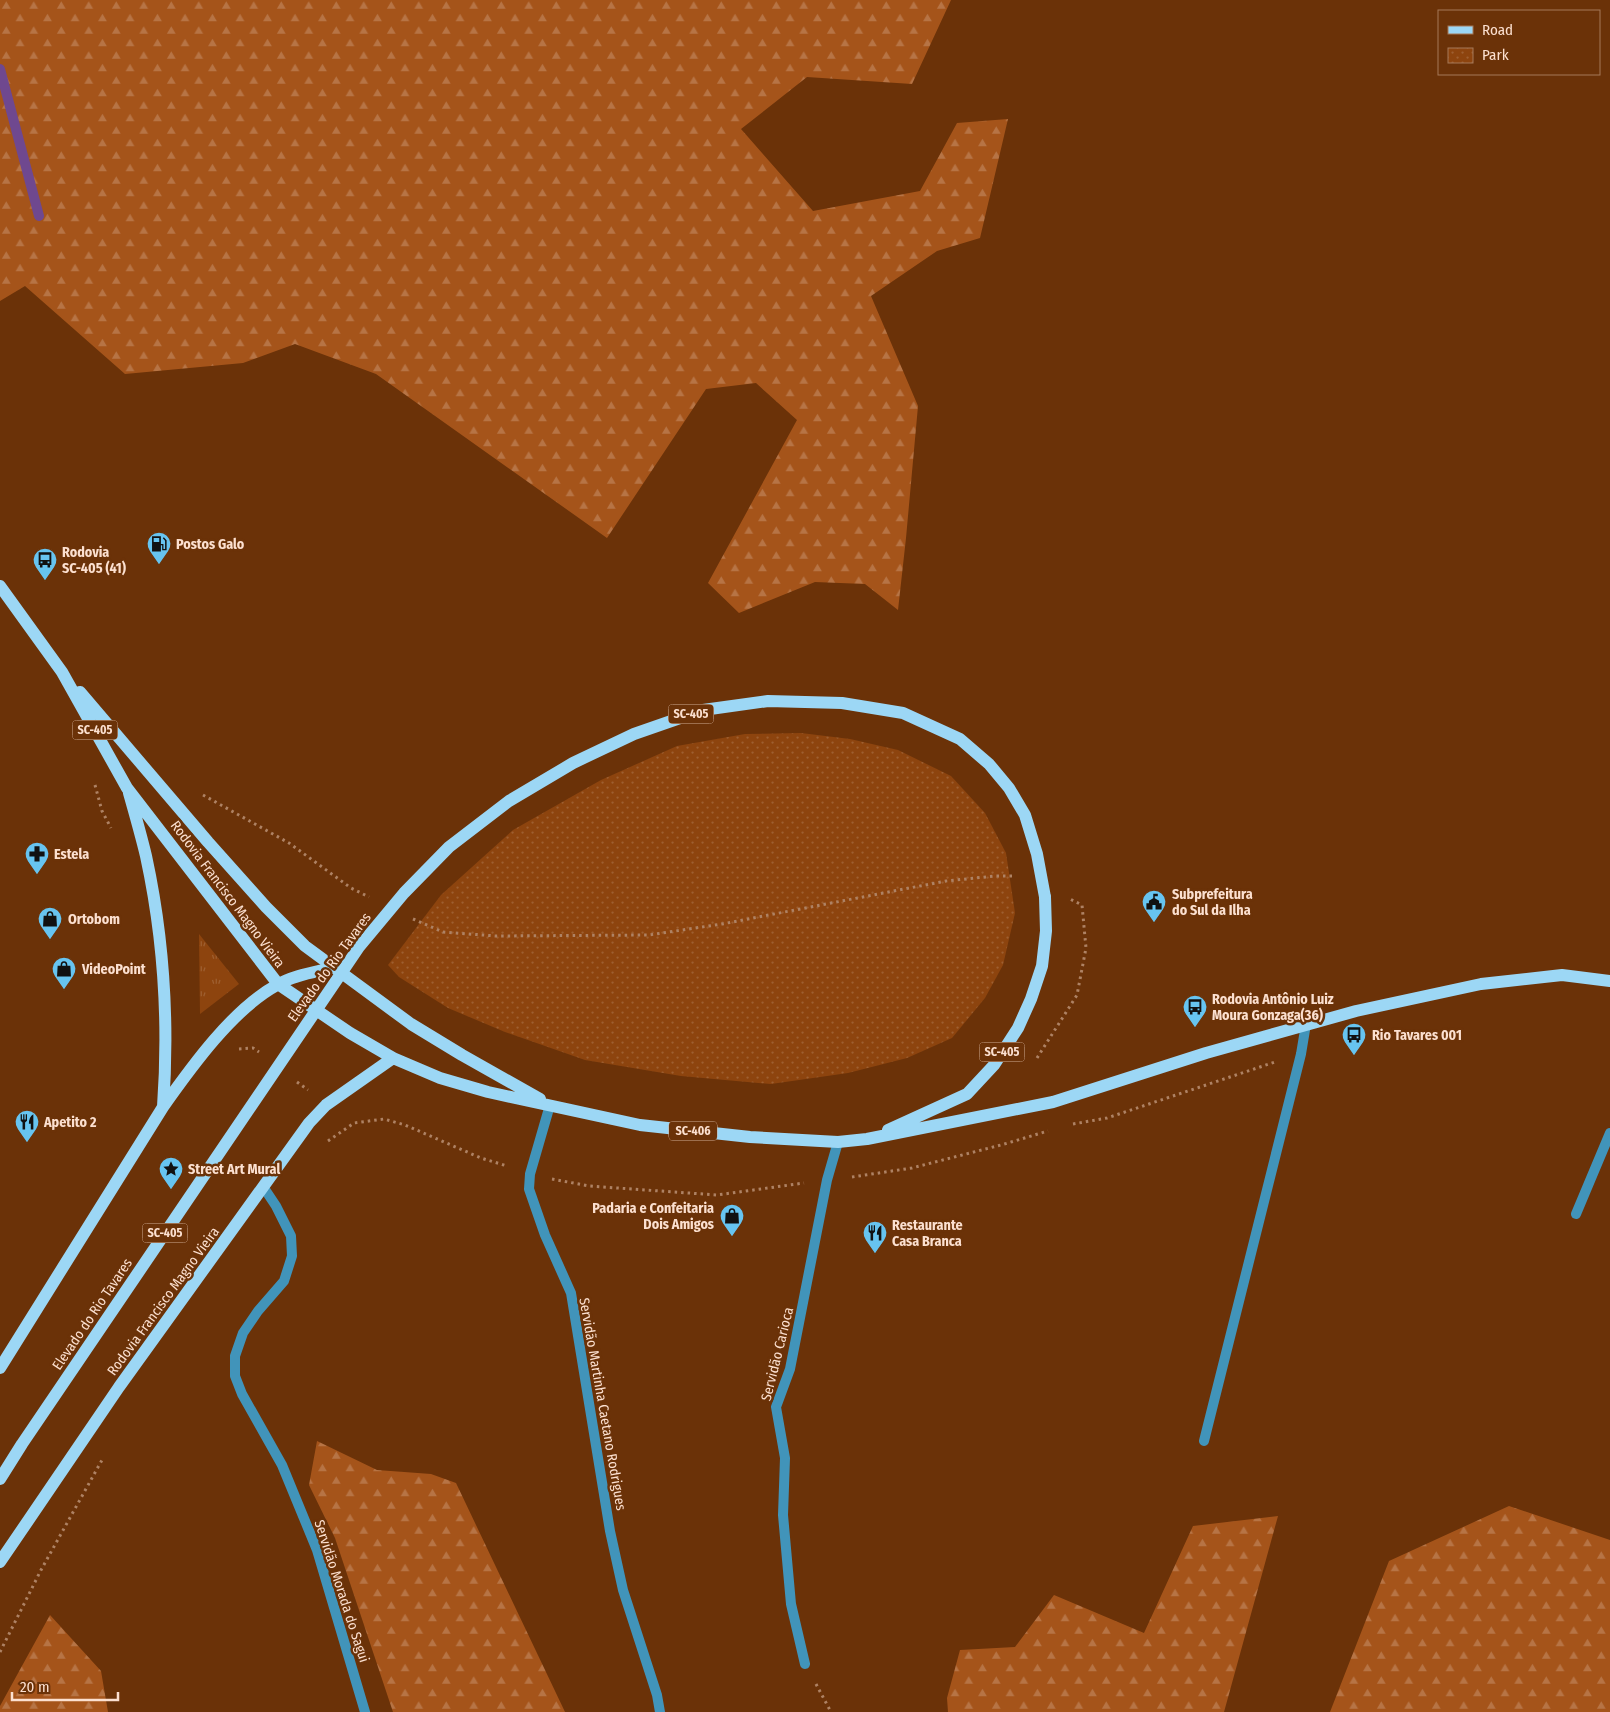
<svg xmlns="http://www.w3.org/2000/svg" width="1610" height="1712" viewBox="0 0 1610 1712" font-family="'Fira Sans Condensed',sans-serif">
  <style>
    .grass { fill: url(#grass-tufts) }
    .forest { fill: url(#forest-firs) }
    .park { fill: url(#park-dots) }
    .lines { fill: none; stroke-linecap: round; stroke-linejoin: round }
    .stream { stroke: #6f488f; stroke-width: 10 }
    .path { stroke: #ae8264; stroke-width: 3; stroke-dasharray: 2.5 4; stroke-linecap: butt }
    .lane { stroke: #4194ba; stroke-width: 10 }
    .primary { stroke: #9cd7f5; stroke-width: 12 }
    .primary-bridge { stroke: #9cd7f5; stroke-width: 12 }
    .labels { text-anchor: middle; stroke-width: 5; stroke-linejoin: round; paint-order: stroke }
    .shield { fill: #6b3208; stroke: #d0ac94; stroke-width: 1 }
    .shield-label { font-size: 12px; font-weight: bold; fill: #fce0d0 }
    .poi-label { font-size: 14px; font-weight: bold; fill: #fce0d0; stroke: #6b3208; text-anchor: start }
    .street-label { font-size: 14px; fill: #fce0d0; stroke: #6b3208 }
  </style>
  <defs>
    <pattern id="grass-tufts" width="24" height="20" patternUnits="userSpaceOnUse" patternTransform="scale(1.25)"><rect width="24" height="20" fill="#8d440e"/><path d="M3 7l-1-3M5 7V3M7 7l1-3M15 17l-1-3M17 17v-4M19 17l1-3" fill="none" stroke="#9e5f30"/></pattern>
    <pattern id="forest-firs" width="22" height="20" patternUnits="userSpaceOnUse" patternTransform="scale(1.25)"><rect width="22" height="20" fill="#a5541a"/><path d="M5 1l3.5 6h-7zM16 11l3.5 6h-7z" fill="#b77445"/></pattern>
    <pattern id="park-dots" width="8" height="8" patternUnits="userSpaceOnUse" patternTransform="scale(1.25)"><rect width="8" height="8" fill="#8d440e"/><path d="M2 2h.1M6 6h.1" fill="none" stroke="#9e5f30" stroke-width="1.8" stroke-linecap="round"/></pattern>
  </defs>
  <rect width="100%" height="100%" fill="#6b3208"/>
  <path class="grass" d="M199,934l40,50 -39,30z"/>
  <path class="forest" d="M0,0h951l-39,84 -105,-7 -66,52 72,82 107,-20 37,-68 51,-4 -28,119 -43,13 -66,45 47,110 -12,132 -8,72 -33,-26 -50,-2 -76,31 -31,-30 89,-163 -41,-37 -50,6 -99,149 -231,-164 -81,-30 -52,19 -118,11 -100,-88 -25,15z
    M317,1441l60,29 54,4 25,9 109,229h-172l-58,-174 -26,-53z
    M1509,1506l101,34v172h-280l59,-151z
    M1278,1516l-54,196h-276l-1,-14 13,-48 55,-3 39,-52 90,38 49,-107z
    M50,1615l51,56 7,41h-108v-6z"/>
  <path class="park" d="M801,733l49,6 48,11 53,26 34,37 21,40 9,60 -12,52 -18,33 -33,40 -45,20 -59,15 -77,11 -90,-8 -96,-16 -80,-28 -57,-24 -49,-31 -11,-12 53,-70 72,-65 88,-50 76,-34 68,-12z"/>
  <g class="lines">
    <path class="stream" d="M0,69l39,147"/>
    <path class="path" d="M95,785l7,26 9,17
      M203,795l86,48 62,45 18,9
      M413,919l30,13 53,4 153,-1 73,-11 224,-43 49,-5h21
      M239,1049l14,-1 6,4
      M1037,1058l40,-63 9,-47 -4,-43 -12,-6
      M297,1082l11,8
      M1073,1124l34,-6 168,-56
      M328,1141l26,-18 30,-4 21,6 76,33 26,8
      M852,1177l60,-9 89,-23 47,-14
      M552,1179l37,7 128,9 87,-12
      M0,1652l41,-82 61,-110
      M816,1684l15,28"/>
    <path class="lane" d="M550,1105l-20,69 -1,15 16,46 26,58 39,238 13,59 34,105 3,17
      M264,1188l12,18 15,30 1,20 -8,25 -26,30 -15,22 -8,23v20l7,18 40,71 35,85 48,162
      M1576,1214l34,-81
      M1204,1441l97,-387 5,-30
      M805,1664l-14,-60 -8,-89 2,-57 -9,-51 14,-38 37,-189 11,-38"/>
    <path class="primary" d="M0,586l62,86 65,116 151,196 72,49 43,25 47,20 48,14 152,33 110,12 88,5 29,-3 186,-37 153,-49 150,-42 125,-27 81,-9 48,6
      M80,692l128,150 58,65 39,39 106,78 51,31 78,44
      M129,793c6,21 12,42 17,63 18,83 23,167 17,251
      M888,1130l79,-36 27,-29 24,-37 13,-29 11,-33 4,-35 -1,-34
      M0,1368l163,-261c29,-41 70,-98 114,-122 17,-10 39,-13 58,-18
      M0,1562l119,-175 190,-264 17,-18 67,-47"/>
    <path class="primary-bridge" d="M0,1479l22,-35 337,-497 45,-54 45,-46 60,-46 64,-38 61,-29 69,-24 65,-9 74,2 61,10 57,26 29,25 20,24 16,27 12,39 8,43"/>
  </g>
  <defs>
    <symbol id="fuel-pin" viewBox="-11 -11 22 30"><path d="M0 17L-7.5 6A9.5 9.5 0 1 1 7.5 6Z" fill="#67c4f0" stroke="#6b3208"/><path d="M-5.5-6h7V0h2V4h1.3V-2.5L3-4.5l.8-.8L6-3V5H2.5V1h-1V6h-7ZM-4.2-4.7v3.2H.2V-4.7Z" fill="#111"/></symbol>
    <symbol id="bus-pin" viewBox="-11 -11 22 30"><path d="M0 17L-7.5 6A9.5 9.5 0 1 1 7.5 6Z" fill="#67c4f0" stroke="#6b3208"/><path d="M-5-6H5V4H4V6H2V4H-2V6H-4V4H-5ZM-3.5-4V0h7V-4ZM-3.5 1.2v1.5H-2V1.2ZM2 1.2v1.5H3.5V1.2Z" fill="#111"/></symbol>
    <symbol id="pharmacy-pin" viewBox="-11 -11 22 30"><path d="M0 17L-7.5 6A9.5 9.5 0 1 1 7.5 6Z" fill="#67c4f0" stroke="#6b3208"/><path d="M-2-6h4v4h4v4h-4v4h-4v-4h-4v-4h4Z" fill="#111"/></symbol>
    <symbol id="civic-pin" viewBox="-11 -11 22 30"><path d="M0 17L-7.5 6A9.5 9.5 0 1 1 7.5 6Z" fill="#67c4f0" stroke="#6b3208"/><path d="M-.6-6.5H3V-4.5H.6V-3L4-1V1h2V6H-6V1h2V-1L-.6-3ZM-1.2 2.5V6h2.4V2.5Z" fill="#111"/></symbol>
    <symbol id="shop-pin" viewBox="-11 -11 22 30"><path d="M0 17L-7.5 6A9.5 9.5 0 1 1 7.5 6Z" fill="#67c4f0" stroke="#6b3208"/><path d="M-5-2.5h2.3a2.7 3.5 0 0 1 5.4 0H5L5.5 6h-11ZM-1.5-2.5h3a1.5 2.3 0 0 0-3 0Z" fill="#111"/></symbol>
    <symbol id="restaurant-pin" viewBox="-11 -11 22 30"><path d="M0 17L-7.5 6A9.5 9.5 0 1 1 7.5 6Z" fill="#67c4f0" stroke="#6b3208"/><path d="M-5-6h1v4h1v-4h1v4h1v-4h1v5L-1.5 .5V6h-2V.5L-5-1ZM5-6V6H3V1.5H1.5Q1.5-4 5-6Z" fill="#111"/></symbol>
    <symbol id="sight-pin" viewBox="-11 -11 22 30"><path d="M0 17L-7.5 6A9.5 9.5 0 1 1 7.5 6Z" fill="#67c4f0" stroke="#6b3208"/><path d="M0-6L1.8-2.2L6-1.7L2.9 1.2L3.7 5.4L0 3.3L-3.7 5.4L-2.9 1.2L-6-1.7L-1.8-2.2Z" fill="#111"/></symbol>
  </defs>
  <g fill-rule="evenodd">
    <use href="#fuel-pin" x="145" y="530" width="28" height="38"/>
    <use href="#bus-pin" x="31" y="546" width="28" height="38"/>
    <use href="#pharmacy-pin" x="23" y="840" width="28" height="38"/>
    <use href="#civic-pin" x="1140" y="888" width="28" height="38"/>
    <use href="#shop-pin" x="36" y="905" width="28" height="38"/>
    <use href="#shop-pin" x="50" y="955" width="28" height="38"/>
    <use href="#bus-pin" x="1181" y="993" width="28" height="38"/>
    <use href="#bus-pin" x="1340" y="1021" width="28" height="38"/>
    <use href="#restaurant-pin" x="13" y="1108" width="28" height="38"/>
    <use href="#sight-pin" x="157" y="1155" width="28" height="38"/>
    <use href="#shop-pin" x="718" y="1202" width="28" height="38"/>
    <use href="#restaurant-pin" x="861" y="1219" width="28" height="38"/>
  </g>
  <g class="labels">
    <g class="shield">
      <rect x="668.5" y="704.5" width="45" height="19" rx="4"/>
      <rect x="72.5" y="720.5" width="45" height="19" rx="4"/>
      <rect x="979.5" y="1042.5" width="45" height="19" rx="4"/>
      <rect x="669" y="1121.5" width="48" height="19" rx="4"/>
      <rect x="142.5" y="1223.5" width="45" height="19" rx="4"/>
    </g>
    <g class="shield-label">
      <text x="691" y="718">SC-405</text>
      <text x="95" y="734">SC-405</text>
      <text x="1002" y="1056">SC-405</text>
      <text x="693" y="1135">SC-406</text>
      <text x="165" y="1237">SC-405</text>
    </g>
    <g class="poi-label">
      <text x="176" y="549">Postos Galo</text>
      <text x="62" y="557">Rodovia<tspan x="62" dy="16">SC-405 (41)</tspan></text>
      <text x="54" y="859">Estela</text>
      <text x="1172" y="899">Subprefeitura<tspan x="1172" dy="16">do Sul da Ilha</tspan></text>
      <text x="68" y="924">Ortobom</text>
      <text x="82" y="974">VideoPoint</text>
      <text x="1212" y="1004">Rodovia Antônio Luiz<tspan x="1212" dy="16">Moura Gonzaga(36)</tspan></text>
      <text x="1372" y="1040">Rio Tavares 001</text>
      <text x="44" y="1127">Apetito 2</text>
      <text x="188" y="1174">Street Art Mural</text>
      <text x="714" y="1213" text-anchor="end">Padaria e Confeitaria<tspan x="714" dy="16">Dois Amigos</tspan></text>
      <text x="892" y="1230">Restaurante<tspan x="892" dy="16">Casa Branca</tspan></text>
    </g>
    <g class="street-label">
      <text transform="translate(228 894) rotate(53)" y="5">Rodovia Francisco Magno Vieira</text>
      <text transform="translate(329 967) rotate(-54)" y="5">Elevado do Rio Tavares</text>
      <text transform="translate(163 1301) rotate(-54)" y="5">Rodovia Francisco Magno Vieira</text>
      <text transform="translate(92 1314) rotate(-56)" y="5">Elevado do Rio Tavares</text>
      <text transform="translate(777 1354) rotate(-76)" y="5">Servidão Carioca</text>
      <text transform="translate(603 1404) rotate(80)" y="5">Servidão Martinha Caetano Rodrigues</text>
      <text transform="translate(342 1591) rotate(72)" y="5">Servidão Morada do Sagui</text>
    </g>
  </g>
  <rect x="1438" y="10" width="162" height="65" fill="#6b3208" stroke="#a57858"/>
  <rect x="1448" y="26" width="25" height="8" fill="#9cd7f5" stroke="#a57858"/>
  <text x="1482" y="35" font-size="15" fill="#fce0d0">Road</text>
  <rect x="1448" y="48" width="25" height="15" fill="url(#park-dots)" stroke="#a57858"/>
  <text x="1482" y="60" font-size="15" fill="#fce0d0">Park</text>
  <path d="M12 1692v8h106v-8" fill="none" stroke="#fce0d0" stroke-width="2.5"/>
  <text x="20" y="1692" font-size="15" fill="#fce0d0" stroke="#6b3208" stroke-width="4" paint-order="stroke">20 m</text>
</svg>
